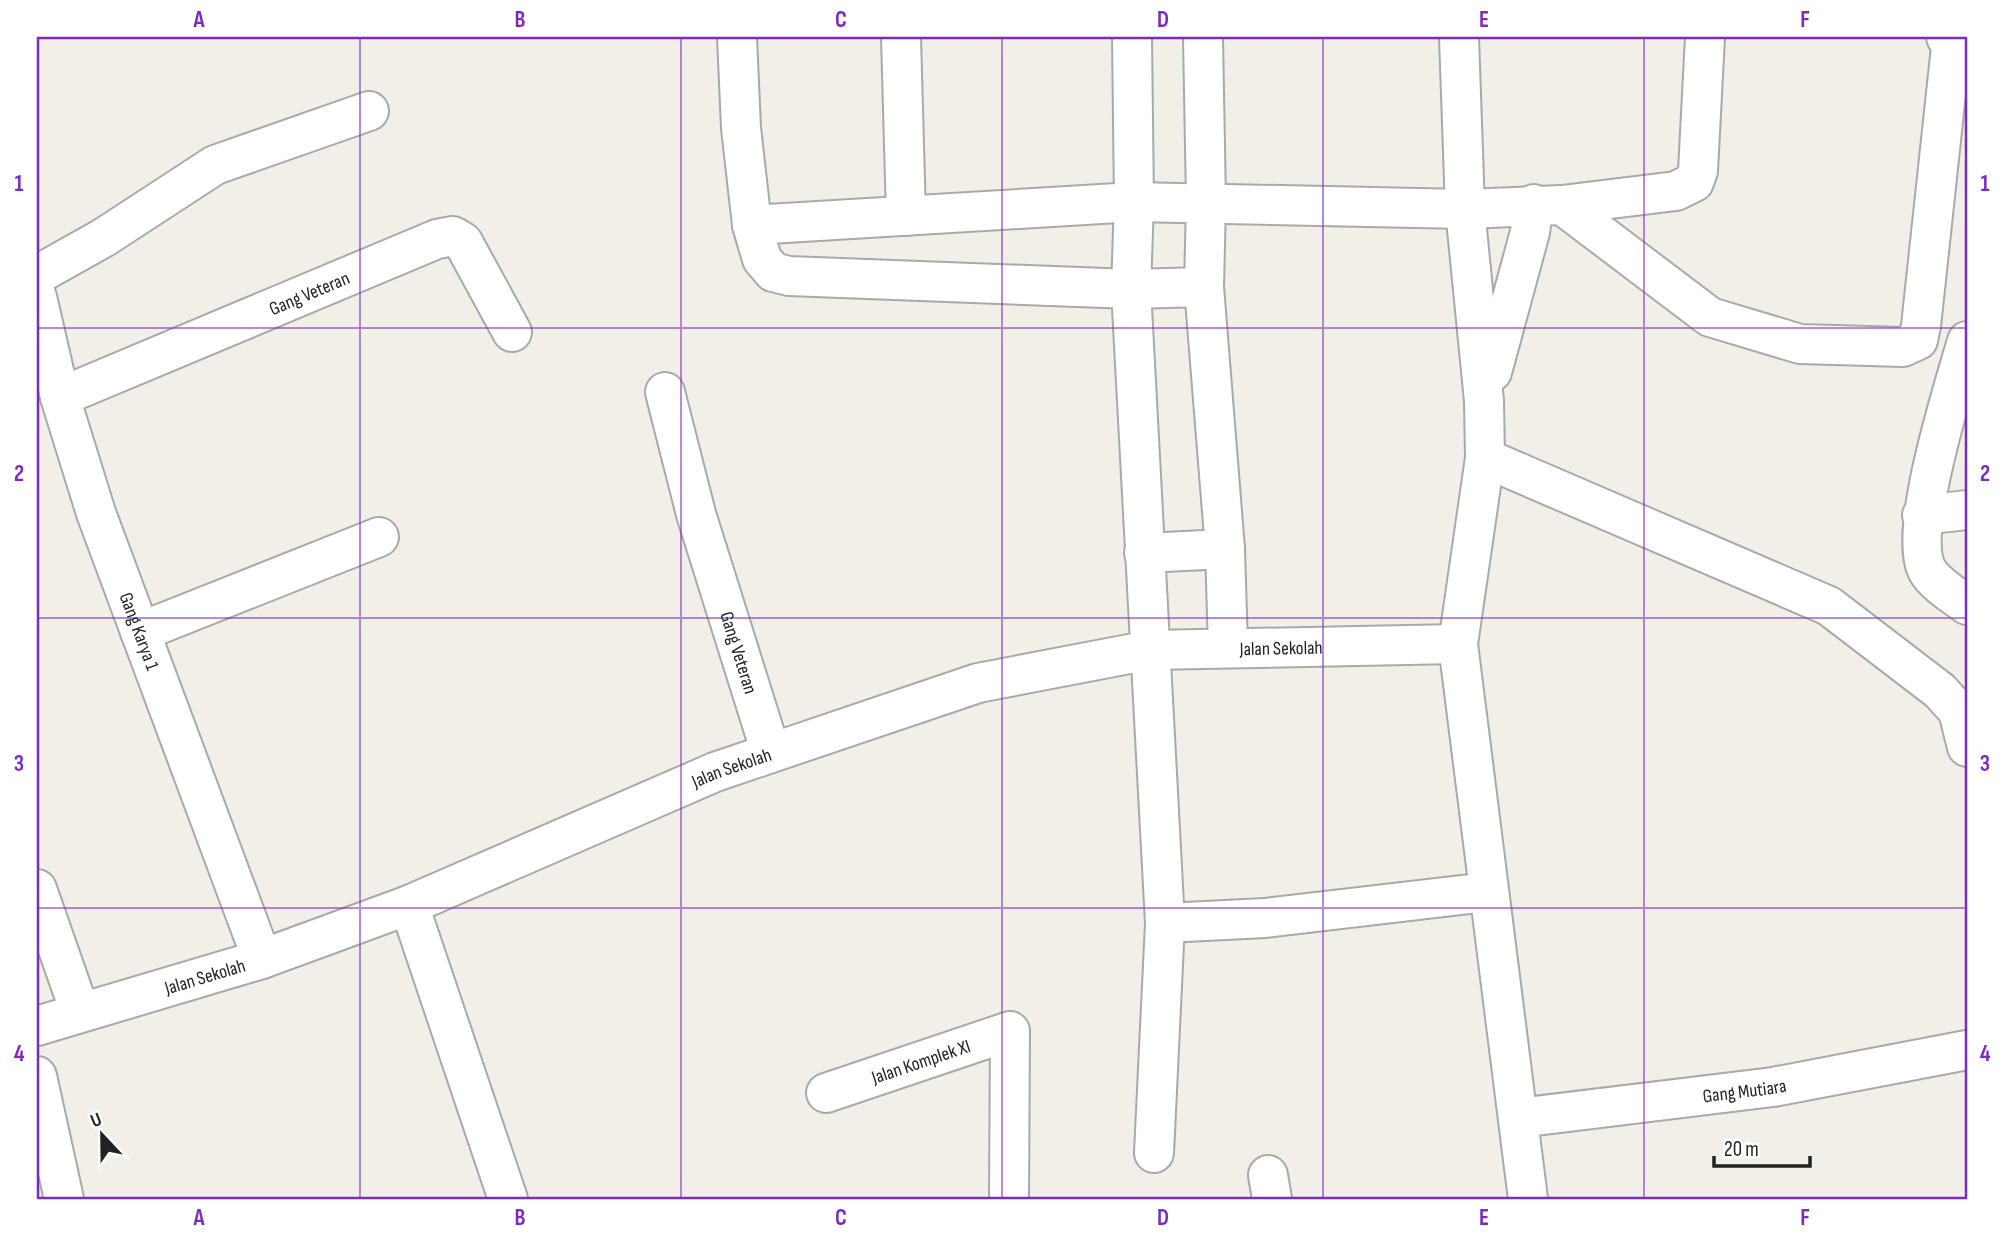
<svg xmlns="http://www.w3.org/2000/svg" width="2004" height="1236" viewBox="0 0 2004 1236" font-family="'Sofia Sans Condensed',sans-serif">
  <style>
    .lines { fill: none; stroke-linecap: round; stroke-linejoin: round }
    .minor-casing { stroke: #a9a9a9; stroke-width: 42 }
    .minor { stroke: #fff; stroke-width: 38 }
    .grid { fill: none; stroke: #7b2cbf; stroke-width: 2; stroke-opacity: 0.55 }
    .labels { text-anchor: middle; stroke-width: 5; stroke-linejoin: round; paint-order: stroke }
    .street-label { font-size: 19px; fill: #222; stroke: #fff }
    .neatline { fill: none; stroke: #7b2cbf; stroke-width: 2.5 }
    .grid-label { font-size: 23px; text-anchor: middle; font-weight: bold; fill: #7b2cbf }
  </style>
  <rect width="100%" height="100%" fill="#f2efe9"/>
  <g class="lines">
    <defs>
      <g id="minor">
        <path d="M737,37l4,91 11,97 10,34 11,13 16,4 342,13 73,-2"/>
        <path d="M901,37l5,179"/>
        <path d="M1132,37l2,165 -3,87 34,634 -11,230"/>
        <path d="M1203,37l3,165 -2,85 21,262 3,99"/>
        <path d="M1459,37l6,172 19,192 1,57 -27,186 70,555"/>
        <path d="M1562,205l148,112 90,27 103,3 15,-7 3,-14 30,-279 -5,-10"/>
        <path d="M752,225l382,-23 331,7 97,-4 114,-14 18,-9 4,-11 7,-134"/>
        <path d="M37,275l66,-37 112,-73 154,-54"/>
        <path id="s1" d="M37,297l23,100 36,116 166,446"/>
        <path d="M1967,341c-13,45 -60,191 -40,229 8,14 28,26 40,35"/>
        <path d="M1492,372l38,-140 4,-28"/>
        <path id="s2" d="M665,392l31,122 75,239"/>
        <path id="s3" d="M60,397l377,-158 16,-3 10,6 49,90"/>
        <path d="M1485,458l344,148 111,85 18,20 9,36"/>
        <path d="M1922,515l45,-5"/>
        <path d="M1144,553l81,-4"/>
        <path d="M140,632l239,-95"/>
        <path d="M37,889l43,123"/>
        <path d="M409,905l99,294"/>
        <path d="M1165,923l100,-5 222,-26"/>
        <path id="s4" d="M37,1026l225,-67 147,-54 306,-133 263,-89 172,-33 308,-6"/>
        <path d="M37,1076l27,123"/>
        <path id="s5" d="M826,1093l184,-62 -1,168"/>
        <path id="s6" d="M1518,1118l255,-31 194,-37"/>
        <path d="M1268,1175l4,24"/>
      </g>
    </defs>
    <use href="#minor" class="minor-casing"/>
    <use href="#minor" class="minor"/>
  </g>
  <path class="grid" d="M360,37v1162M681,37v1162M1002,37v1162M1323,37v1162M1644,37v1162M37,328h1930M37,618h1930M37,908h1930"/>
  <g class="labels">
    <g class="street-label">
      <text dy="7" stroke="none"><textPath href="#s3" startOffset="270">Gang Veteran</textPath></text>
      <text dy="7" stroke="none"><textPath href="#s1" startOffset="350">Gang Karya 1</textPath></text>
      <text dy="7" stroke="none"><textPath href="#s4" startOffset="1309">Jalan Sekolah</textPath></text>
      <text dy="7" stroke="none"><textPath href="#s2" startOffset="271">Gang Veteran</textPath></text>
      <text dy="7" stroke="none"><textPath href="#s4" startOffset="742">Jalan Sekolah</textPath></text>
      <text dy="7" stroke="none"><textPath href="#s4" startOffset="175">Jalan Sekolah</textPath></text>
      <text dy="7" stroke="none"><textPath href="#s5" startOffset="100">Jalan Komplek XI</textPath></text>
      <text dy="7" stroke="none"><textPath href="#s6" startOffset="228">Gang Mutiara</textPath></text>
    </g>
  </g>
  <rect width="2004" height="1236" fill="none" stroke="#ffffff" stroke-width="77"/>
  <g transform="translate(102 1135) rotate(338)" stroke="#ffffff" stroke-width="5" paint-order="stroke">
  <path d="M0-5L12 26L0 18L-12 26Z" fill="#222222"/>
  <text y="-10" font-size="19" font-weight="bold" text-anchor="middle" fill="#222222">U</text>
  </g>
  <path d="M1714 1156v10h96v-10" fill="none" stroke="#222222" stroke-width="3.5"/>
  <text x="1724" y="1156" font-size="21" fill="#222222" stroke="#ffffff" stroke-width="5" paint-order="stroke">20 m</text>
  <rect x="38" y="38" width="1928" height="1160" class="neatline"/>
  <g class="grid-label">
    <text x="199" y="27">A</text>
    <text x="520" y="27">B</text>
    <text x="841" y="27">C</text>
    <text x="1163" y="27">D</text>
    <text x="1484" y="27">E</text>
    <text x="1805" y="27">F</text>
    <text x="19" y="191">1</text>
    <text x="1985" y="191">1</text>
    <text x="19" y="481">2</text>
    <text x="1985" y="481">2</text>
    <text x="19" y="771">3</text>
    <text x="1985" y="771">3</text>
    <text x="19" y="1061">4</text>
    <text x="1985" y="1061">4</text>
    <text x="199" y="1225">A</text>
    <text x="520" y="1225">B</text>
    <text x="841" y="1225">C</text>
    <text x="1163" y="1225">D</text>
    <text x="1484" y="1225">E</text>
    <text x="1805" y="1225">F</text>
  </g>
</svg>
